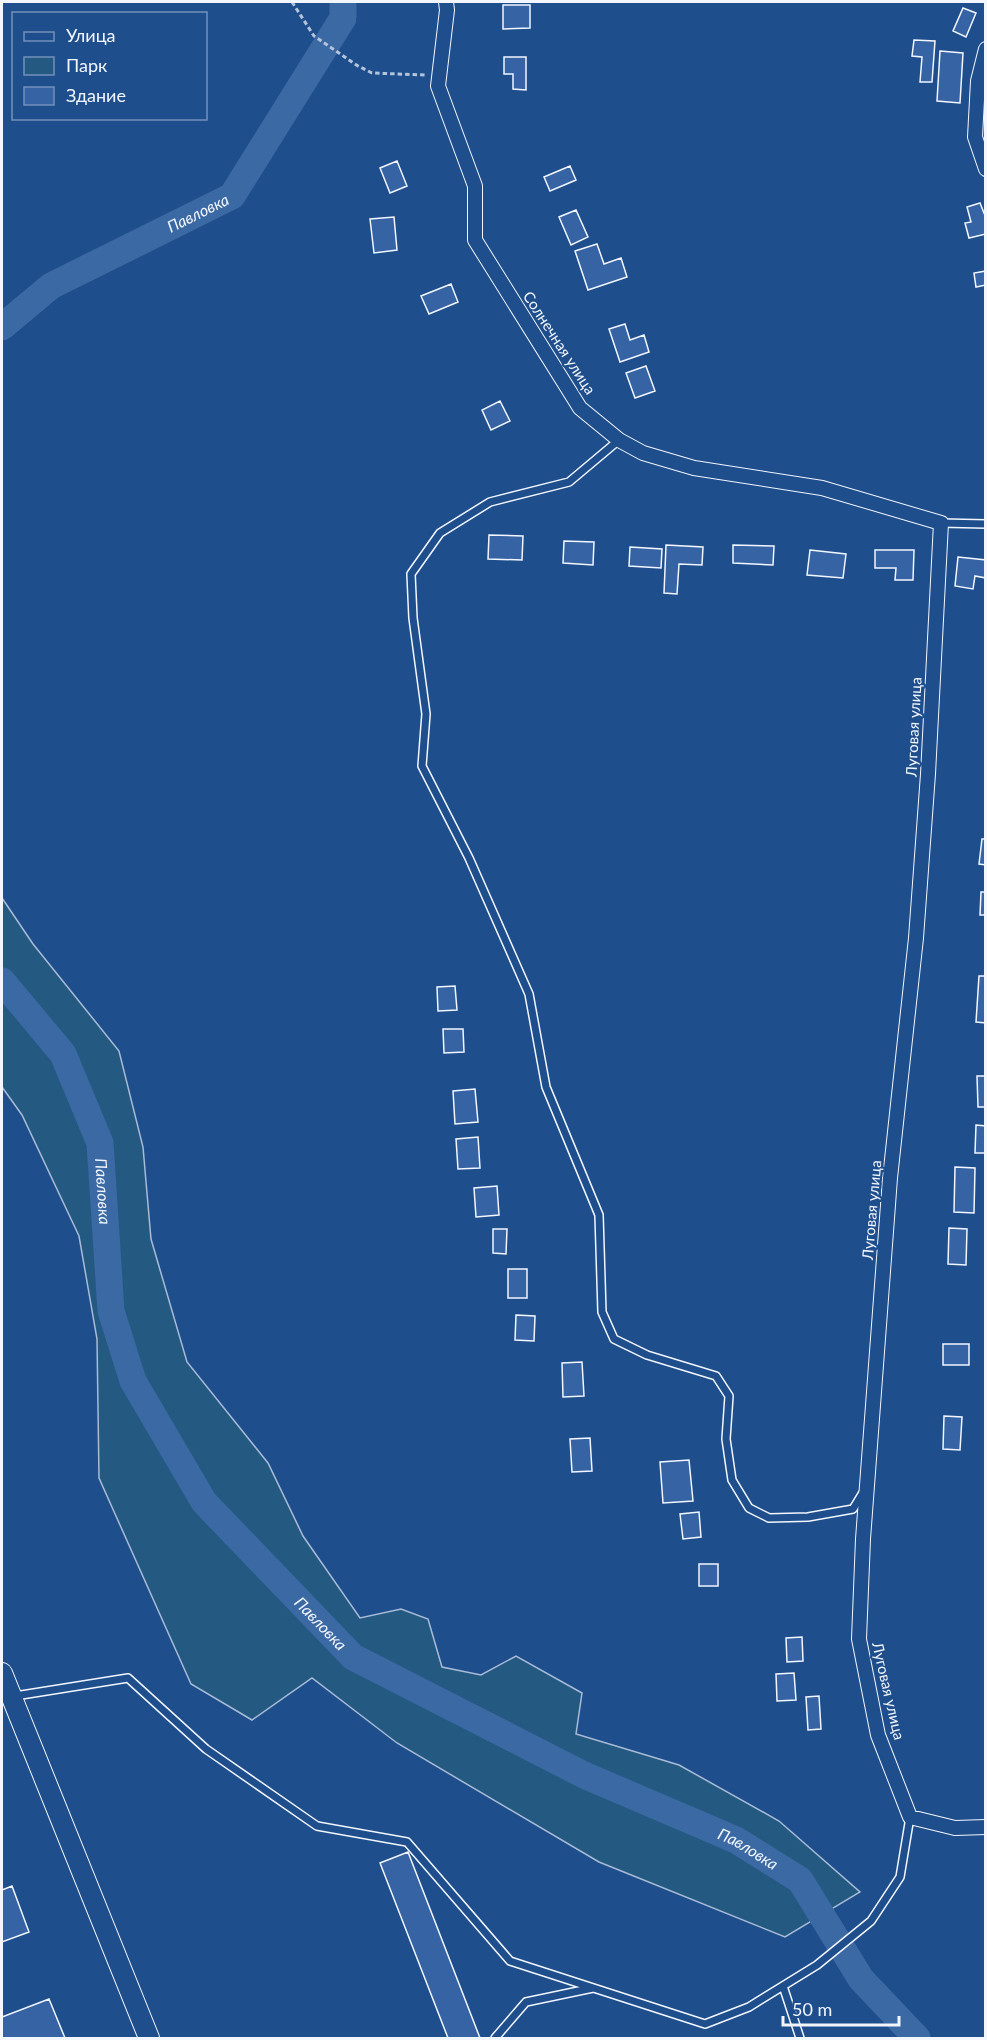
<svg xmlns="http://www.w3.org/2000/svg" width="987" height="2040" viewBox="0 0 987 2040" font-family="Lato,sans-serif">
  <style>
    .green { fill: #245a82; stroke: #a8bbd7; stroke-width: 1.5 }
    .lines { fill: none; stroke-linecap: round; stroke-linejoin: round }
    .river { stroke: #3b69a3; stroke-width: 27 }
    .building { fill: #3563a3; stroke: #f2f6ff; stroke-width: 1.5 }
    .lane-casing { stroke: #f2f6ff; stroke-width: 10 }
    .street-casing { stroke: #f2f6ff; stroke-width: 16 }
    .secondary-casing { stroke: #f2f6ff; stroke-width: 22 }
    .path { stroke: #b3c4dc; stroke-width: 3; stroke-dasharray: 4.5 3; stroke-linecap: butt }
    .lane { stroke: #1f4e8c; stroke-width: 7 }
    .street { stroke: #1f4e8c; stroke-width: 14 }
    .secondary { stroke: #1f4e8c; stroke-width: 20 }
    .labels { text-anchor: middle; stroke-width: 4.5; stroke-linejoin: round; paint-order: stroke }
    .street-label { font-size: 15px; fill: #f2f6ff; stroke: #1f4e8c }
    .water-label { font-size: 16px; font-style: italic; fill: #f2f6ff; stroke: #1f4e8c }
  </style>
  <rect width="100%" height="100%" fill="#1f4e8c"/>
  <path class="green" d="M2,898l31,46 86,107 24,96 8,92 36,123 81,101 35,73 57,82 41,-9 27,10 14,48 39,8 35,-19 66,37 -6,41 103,31 100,56 81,71 -75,45 -186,-75 -202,-119 -85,-65 -60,42 -61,-36 -92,-206 -2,-139 -18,-103 -57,-121 -20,-28z"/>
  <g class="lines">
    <g class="river">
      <path id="s1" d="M2,327l49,-41 181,-90 111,-178v-16"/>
      <path id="s2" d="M2,981l61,73 37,89 11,168 22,70 71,121 149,155 231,118 152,65 64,40 61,99 56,59"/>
    </g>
  </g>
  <path class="building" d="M503,5h27v23l-27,1z
    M963,8l13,5 -10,24 -13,-6z
    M914,40l21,1 -3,41h-12l2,-25 -10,-1z
    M940,51l23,2 -3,50 -23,-2z
    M504,57h22v33l-13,-1v-15h-9z
    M397,161l10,25 -17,7 -10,-25z
    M570,166l6,14 -26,11 -6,-14z
    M980,203l6,15v16l-17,4 -4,-15 6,-1 -4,-15z
    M576,210l12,27 -17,8 -12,-28z
    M394,217l3,33 -23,3 -4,-34z
    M597,244l7,20 17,-6 6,19 -39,13 -13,-39z
    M986,271v14l-10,2 -2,-14z
    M451,284l7,18 -29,12 -8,-18z
    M625,324l5,16 14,-5 5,17 -29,10 -11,-33z
    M646,366l9,25 -20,7 -9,-25z
    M500,401l10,20 -19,9 -9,-20z
    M489,535l34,1 -1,24 -34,-1z
    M564,541l30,1 -1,23 -30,-2z
    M666,545l37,2 -1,18 -23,-1 -2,30 -13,-1z
    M733,545l41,1 -1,19 -40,-2z
    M630,547l32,2 -1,19 -32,-2z
    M810,550l36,4 -3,24 -36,-3z
    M875,550h39l-1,30h-18l1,-12h-21z
    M958,557l28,3v18l-11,-2 -2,13 -18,-3z
    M982,839h4v26l-7,-1z
    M981,892h5v23h-6z
    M979,976h7v47l-10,-1z
    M455,986l2,24 -19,1 -1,-24z
    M443,1029h20l1,23 -20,1z
    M977,1076h9v31h-8z
    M475,1089l3,33 -23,2 -2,-33z
    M976,1125l10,1v27h-11z
    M478,1137l2,31 -22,1 -2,-30z
    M955,1167l20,1 -1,45 -20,-1z
    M497,1186l2,29 -23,2 -2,-29z
    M949,1228l18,1 -1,36 -18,-1z
    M493,1229h14l-1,25 -13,-1z
    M508,1269h19v29h-19z
    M516,1315l19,1 -1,25 -19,-1z
    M943,1344h26v21h-26z
    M582,1362l2,34 -21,1 -1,-34z
    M944,1416l18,1 -2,33 -17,-1z
    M590,1438l2,33 -20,1 -2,-33z
    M689,1460l4,41 -30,2 -3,-41z
    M699,1512l2,25 -18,2 -3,-25z
    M699,1564h19v22h-19z
    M802,1637l1,24 -16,1 -1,-24z
    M794,1673l2,27 -19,1 -1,-27z
    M819,1696l2,33 -13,1 -2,-33z
    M408,1852l72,186h-32l-68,-175z
    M12,1886l17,46 -27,10v-52z
    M49,1999l16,39h-63v-21z"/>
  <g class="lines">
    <defs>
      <path id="lane" d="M619,440l-50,42 -79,20 -50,31 -29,41 2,44 13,96 -4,52 47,92 60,136 17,93 53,128 3,97 12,27 33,16 69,21 13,20 -3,43 6,41 17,28 20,10 39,-1 45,-8 11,-18
        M941,523l45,1
        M15,1696l113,-18 78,71 111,77 90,16 103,119 195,63 44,-17 68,-42 54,-44 29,-44 10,-60
        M783,1986l17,52
        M495,2038l31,-36 67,-14"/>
      <path id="street" d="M446,2l1,8 -9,76 37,100v54l105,168 39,32 24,13 51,15 128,20 119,35 -13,251 -12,164 -26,240 -27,361 -4,100 19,96 32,82 45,11 31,-1
        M986,49l-8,32 -3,56 11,32"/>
      <path id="secondary" d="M2,1673l147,365"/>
    </defs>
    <use href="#lane" class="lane-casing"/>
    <use href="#street" class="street-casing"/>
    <use href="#secondary" class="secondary-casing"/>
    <path class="path" d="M292,2l22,34 44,30 14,7 53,2"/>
    <use href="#lane" class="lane"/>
    <use href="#street" class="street"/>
    <use href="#secondary" class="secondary"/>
  </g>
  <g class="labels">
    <g class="street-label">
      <text transform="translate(559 343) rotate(57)" y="5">Солнечная улица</text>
      <text transform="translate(914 727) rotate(-87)" y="5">Луговая улица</text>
      <text transform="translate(872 1210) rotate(-85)" y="5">Луговая улица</text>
      <text transform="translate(888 1691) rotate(77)" y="5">Луговая улица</text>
    </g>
    <g class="water-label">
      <text dy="6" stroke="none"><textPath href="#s1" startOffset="228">Павловка</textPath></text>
      <text dy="6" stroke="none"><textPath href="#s2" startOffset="240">Павловка</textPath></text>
      <text dy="6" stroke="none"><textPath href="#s2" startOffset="742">Павловка</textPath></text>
      <text dy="6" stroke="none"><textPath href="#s2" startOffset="1228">Павловка</textPath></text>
    </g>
  </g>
  <rect width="987" height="2040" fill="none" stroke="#f2f6ff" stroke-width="6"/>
  <rect x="12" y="12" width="195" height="108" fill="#1f4e8c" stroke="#7391ba" stroke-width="1.5"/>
  <rect x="24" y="32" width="30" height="9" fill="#1f4e8c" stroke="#7391ba" stroke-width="1.5"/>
  <text x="66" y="42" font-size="18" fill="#f2f6ff">Улица</text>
  <rect x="24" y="57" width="30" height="18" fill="#245a82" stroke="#7391ba" stroke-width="1.5"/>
  <text x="66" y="72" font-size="18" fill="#f2f6ff">Парк</text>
  <rect x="24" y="87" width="30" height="18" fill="#3563a3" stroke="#7391ba" stroke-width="1.5"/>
  <text x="66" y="102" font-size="18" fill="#f2f6ff">Здание</text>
  <path d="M783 2016v9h116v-9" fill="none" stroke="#f2f6ff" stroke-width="3"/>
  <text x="792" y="2016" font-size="18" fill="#f2f6ff" stroke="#1f4e8c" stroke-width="4.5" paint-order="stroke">50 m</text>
</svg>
